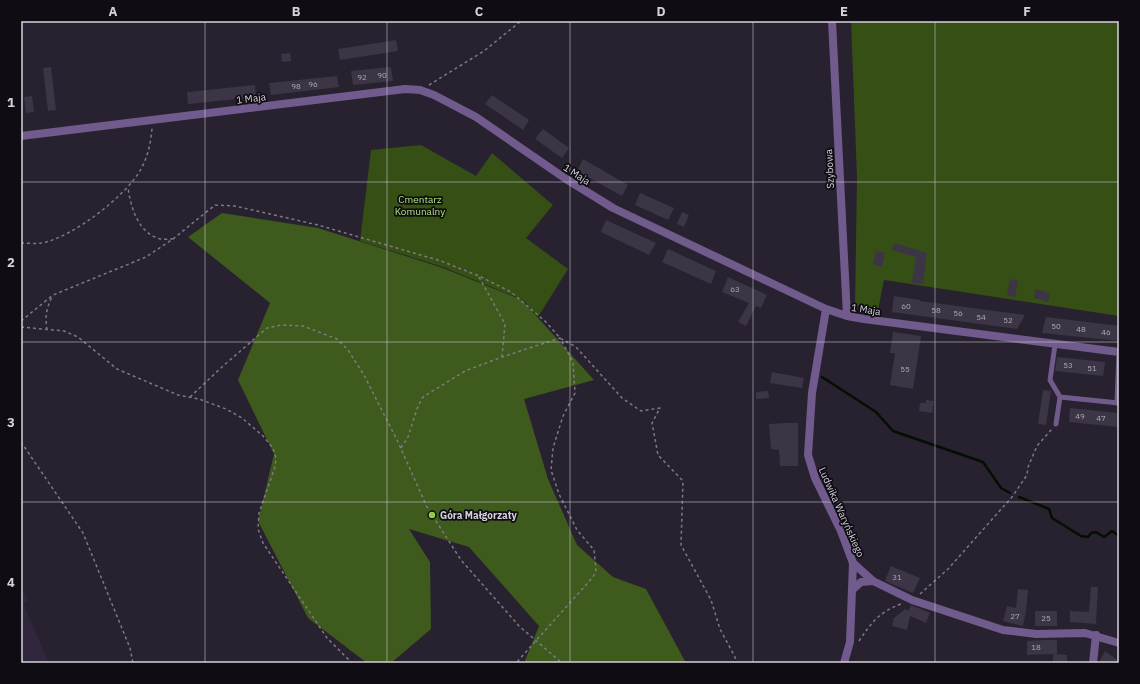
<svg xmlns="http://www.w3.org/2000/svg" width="1140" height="684" viewBox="0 0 1140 684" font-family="'IBM Plex Sans',sans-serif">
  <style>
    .built { fill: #30273c }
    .green { fill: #354f14 }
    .forest { fill: #3e5a1c }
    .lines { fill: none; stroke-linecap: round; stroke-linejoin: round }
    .stream { stroke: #050f00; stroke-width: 2.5 }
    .building { fill: #3c3545 }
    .path { stroke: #7f7986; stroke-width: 1.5; stroke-dasharray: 3 3; stroke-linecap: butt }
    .service { stroke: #715b8c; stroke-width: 5 }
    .minor { stroke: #715b8c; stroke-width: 8 }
    .rail-casing { stroke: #807a87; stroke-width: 4 }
    .rail { stroke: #0f0c13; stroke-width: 2.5; stroke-dasharray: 8; stroke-linecap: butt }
    .grid { fill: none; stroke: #d6d2dc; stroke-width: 1; stroke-opacity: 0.55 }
    .poi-dot { fill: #8fcd41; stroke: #0f0c13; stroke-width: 1.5 }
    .labels { text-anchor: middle; stroke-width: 3.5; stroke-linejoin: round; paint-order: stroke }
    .number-label { font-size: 8px; fill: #b0abb6 }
    .street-label { font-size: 10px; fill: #d6d2dc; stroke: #0f0c13 }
    .park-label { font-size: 10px; fill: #afe478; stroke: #0f0c13 }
    .poi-label { font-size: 10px; font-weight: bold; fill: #d6d2dc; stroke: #0f0c13; text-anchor: start }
    .neatline { fill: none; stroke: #d6d2dc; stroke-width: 1.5 }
    .grid-label { font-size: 13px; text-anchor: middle; font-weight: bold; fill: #d6d2dc }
  </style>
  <rect width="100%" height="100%" fill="#282130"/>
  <path class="built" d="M21,590l7,10 -5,4 26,59h-28z"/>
  <path class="green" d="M851,21h268v295l-235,-36 -6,30 -23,-5 2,-127z
    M421,145l55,31 16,-23 61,52 -27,33 42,31 -30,48 -15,-17 -80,-33 -83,-26 11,-91z"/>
  <path class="forest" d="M222,213l96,15 125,40 79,32 72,80 -70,19 24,80 29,66 36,32 33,12 40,74h-162l15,-37 -70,-79 -60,-18 21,33 1,67 -40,34h-24l-59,-45 -50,-97 16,-67 -36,-74 32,-77 -82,-66z"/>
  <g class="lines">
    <path class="stream" d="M822,377l54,35 17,19 90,31 18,26 9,5
      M1019,497l30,12 3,9 29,18 7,1 3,-4 5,-1 8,5 8,-6 7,5"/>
  </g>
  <path class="building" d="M396,40l2,11 -58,9 -2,-11z
    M290,53l1,8 -9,1 -1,-8z
    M51,67l5,43 -8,1 -5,-43z
    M391,67l2,14 -40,4 -2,-14z
    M337,76l2,11 -68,8 -2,-12z
    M255,85l1,12 -68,7 -1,-12z
    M492,95l37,25 -6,10 -38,-26z
    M32,96l2,16 -8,1 -2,-16z
    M543,129l26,19 -7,10 -27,-19z
    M583,159l45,26 -6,11 -45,-25z
    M640,193l34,15 -6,12 -33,-15z
    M682,212l7,3 -5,12 -7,-3z
    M606,220l50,23 -7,12 -48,-23z
    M894,243l33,10 -4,31 -11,-1 4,-26 -24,-7z
    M668,249l48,22 -5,13 -49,-22z
    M876,251l9,2 -3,14 -9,-3z
    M728,277l39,18 -6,13 -5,-2 -10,20 -8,-4 11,-19 -27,-11z
    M1010,279l8,2 -3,16 -8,-2z
    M1036,289l14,4 -2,9 -14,-4z
    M894,296l26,4v1l105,14 -8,14 -125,-17z
    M1046,317l73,9v15l-77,-8z
    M893,332l28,4 -8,53 -23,-4 5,-32h-5z
    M1057,357l48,5 -2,14 -48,-5z
    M772,372l32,6 -2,10 -32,-5z
    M1043,390l8,1 -5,34 -8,-1z
    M768,391l1,7 -13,1v-7z
    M926,400l8,1 -2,12 -13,-2 1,-8h6z
    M1070,408l49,5v14l-50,-5z
    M786,423h12v43h-18l-1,-16 -8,-1 -2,-25z
    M891,566l29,12 -7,15 -28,-12z
    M1091,587h7l-2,37 -26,-2v-11l19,1z
    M1018,589l10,1 -2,21 -3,15 -20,-5 4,-15 9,2z
    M911,605l19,8 -4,10 -16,-7 -3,14 -15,-4 2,-8 11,-9 3,2z
    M1035,611h22v15h-22z
    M1045,640h12v14l-30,1v-14z
    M1105,651l14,10v2h-20z
    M1053,654l14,1v8h-14z"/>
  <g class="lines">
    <path class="path" d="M429,85l55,-34 37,-30
      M173,239l42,-34 20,1 83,19 123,36 38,15 32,16 35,30 14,16 16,9 46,51 19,13 19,-3 -8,15 6,32 25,26 -2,64 30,55 9,29 15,28 1,6
      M21,243c7,0 15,1 21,0 31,-6 84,-47 99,-74 7,-13 10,-27 11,-41
      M479,277l26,47 -3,33
      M21,321l32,-26 93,-38 27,-18c-5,0 -11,1 -16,-1 -20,-8 -26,-31 -29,-50
      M21,327l43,4 14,6 39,32 61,26 21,4 27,10 16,9 21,18 10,12 3,10 -1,9 -16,46 -1,16 5,14 64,95 25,25
      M47,330c-2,-13 -1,-21 5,-33
      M190,397l33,-31 44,-38 14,-3 22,1 34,13 11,11 16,25 34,67 29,65 34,53 58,66 43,37
      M21,442l62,91 47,115 3,15
      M401,448l7,-11 10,-31 5,-9 42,-26 37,-14 58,-19 13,24 2,31 -12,23 -10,32 -2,22 8,24 18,36 17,20 2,20 -3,7 -77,86
      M920,594l28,-25 64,-72 15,-22 1,-8 9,-21 15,-17
      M859,641c12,-18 20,-29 42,-37"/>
    <path class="service" d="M1055,345l-5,35 10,17 59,6
      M1117,403l2,-51
      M1056,424l4,-27"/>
    <path class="minor" d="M832,21l15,295
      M21,136l384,-47 15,1 14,5 42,22 90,62 47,29 213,101 21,7 17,3 255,33
      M826,309l-14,84 -4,62 7,23 26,53 12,32 20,18 39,19 91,30 33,4 49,-1 34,10
      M852,590l9,-8 12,-1
      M844,663l6,-21 3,-79
      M1093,663l3,-28"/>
    <defs>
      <path id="rail" d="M21,661l1,2"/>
    </defs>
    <use href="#rail" class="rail-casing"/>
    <use href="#rail" class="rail"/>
  </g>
  <path class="grid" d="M205,21v642M387,21v642M570,21v642M753,21v642M935,21v642M21,182h1098M21,342h1098M21,502h1098"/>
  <circle class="poi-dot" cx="432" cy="515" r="4"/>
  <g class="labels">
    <g class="number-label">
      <text x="382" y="78">90</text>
      <text x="362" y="80">92</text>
      <text x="313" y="87">96</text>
      <text x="296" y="89">98</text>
      <text x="735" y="292">63</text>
      <text x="906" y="309">60</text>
      <text x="936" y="313">58</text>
      <text x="958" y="316">56</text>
      <text x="981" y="320">54</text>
      <text x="1008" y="323">52</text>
      <text x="1056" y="329">50</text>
      <text x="1081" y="332">48</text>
      <text x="1106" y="335">46</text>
      <text x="1068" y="368">53</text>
      <text x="1092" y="371">51</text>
      <text x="905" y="372">55</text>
      <text x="1080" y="419">49</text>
      <text x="1101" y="421">47</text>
      <text x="897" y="580">31</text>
      <text x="1015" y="619">27</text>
      <text x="1046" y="621">25</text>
      <text x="1036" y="650">18</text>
    </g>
    <g class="street-label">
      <text transform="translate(251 98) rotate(-7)" y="4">1 Maja</text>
      <text transform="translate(829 169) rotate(-93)" y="4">Szybowa</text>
      <text transform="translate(577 174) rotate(33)" y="4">1 Maja</text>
      <text transform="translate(866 309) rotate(9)" y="4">1 Maja</text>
      <text transform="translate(842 512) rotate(66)" y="4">Ludwika Waryńskiego</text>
    </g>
    <g class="park-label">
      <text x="420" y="203">Cmentarz<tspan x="420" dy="12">Komunalny</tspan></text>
    </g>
    <g class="poi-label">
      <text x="440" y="519">Góra Małgorzaty</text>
    </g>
  </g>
  <rect width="1140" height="684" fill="none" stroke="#0f0c13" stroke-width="44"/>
  <rect x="22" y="22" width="1096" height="640" class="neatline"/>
  <g class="grid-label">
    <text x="113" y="16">A</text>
    <text x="296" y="16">B</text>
    <text x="479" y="16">C</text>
    <text x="661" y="16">D</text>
    <text x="844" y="16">E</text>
    <text x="1027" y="16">F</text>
    <text x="11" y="107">1</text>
    <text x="11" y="267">2</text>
    <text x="11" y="427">3</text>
    <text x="11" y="587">4</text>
  </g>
</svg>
